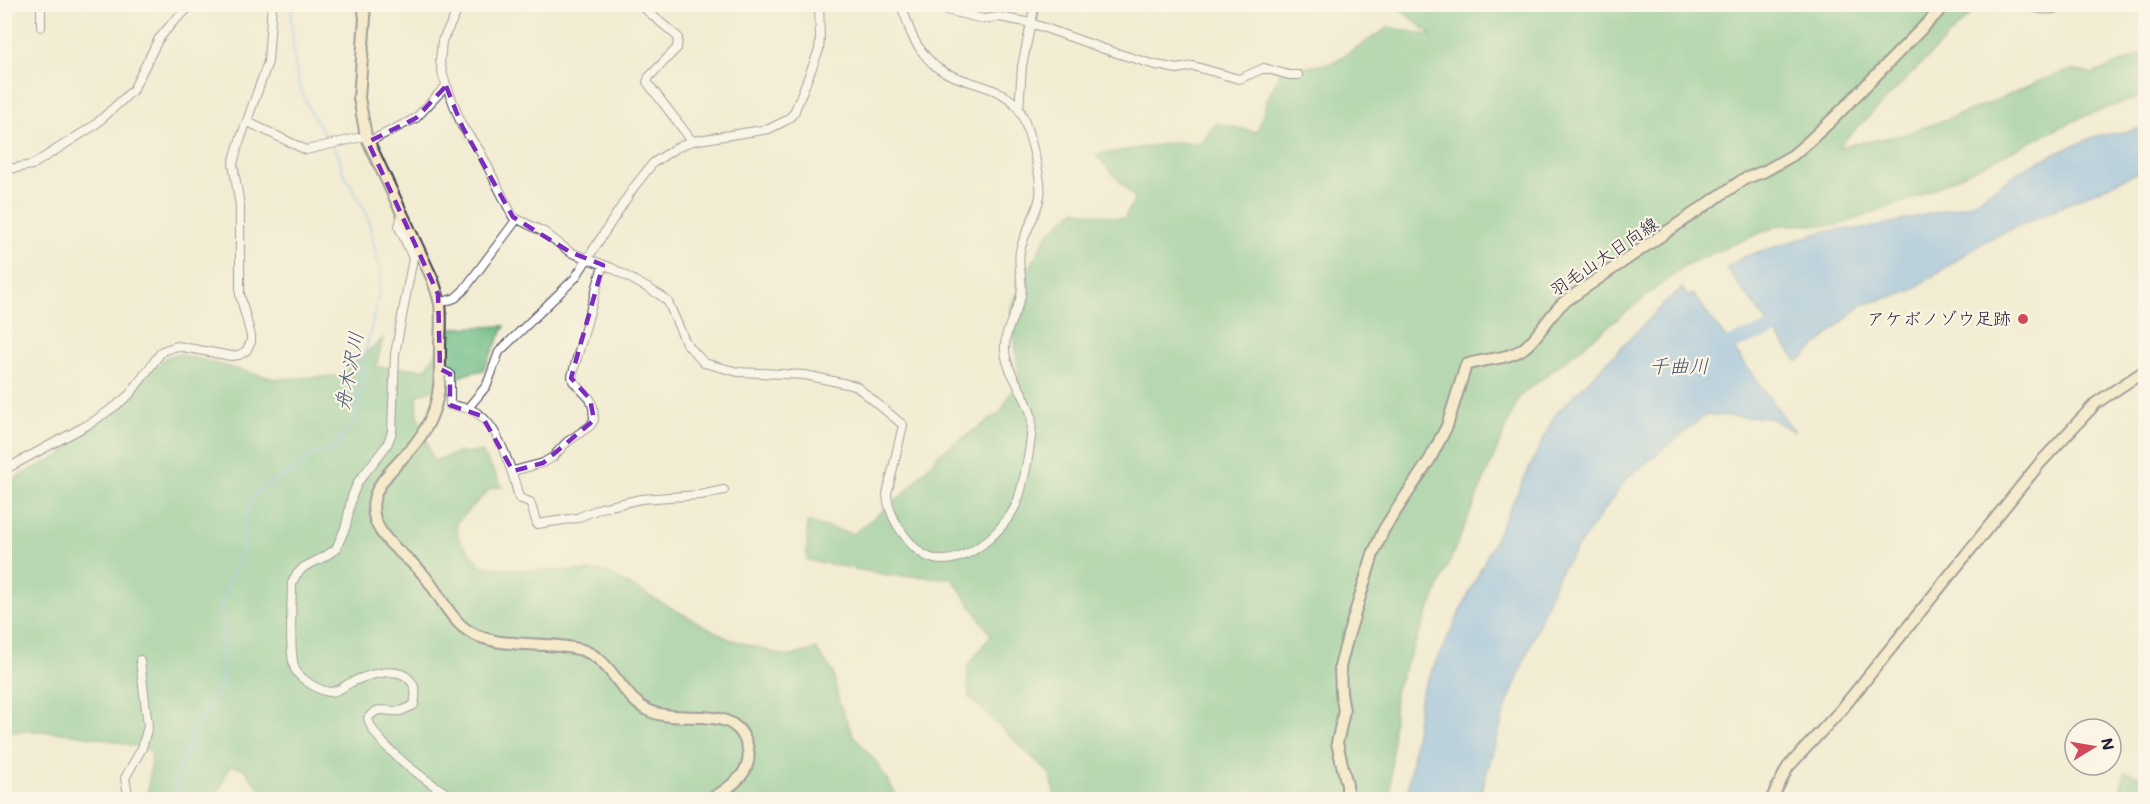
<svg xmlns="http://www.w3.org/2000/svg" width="2150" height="804" viewBox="0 0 2150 804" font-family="Mali,'Klee One',sans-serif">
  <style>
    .forest { fill: #6ebd87; stroke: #487061; stroke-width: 1.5 }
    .water { fill: #78b0e7; stroke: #4d6991; stroke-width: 1.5 }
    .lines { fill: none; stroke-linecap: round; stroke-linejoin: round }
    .stream { stroke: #78b0e7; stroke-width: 2 }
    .river { stroke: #78b0e7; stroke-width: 14 }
    .street-casing { stroke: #414052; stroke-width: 10 }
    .secondary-casing { stroke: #414052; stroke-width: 14 }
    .street { stroke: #fff; stroke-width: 8 }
    .secondary { stroke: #f8e8c3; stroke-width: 10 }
    .marked { fill: none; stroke: #7b2cbf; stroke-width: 4.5; stroke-dasharray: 12 8; stroke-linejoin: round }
    .poi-dot { fill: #d1495b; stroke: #fcf5e5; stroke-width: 2 }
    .labels { text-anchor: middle; stroke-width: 4.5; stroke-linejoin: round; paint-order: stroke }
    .street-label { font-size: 18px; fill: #22223b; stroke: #fcf5e5 }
    .poi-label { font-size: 18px; fill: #22223b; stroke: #fcf5e5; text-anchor: end }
    .water-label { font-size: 20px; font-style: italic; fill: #405477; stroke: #fcf5e5 }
  </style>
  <rect width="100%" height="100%" fill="#fcf5e5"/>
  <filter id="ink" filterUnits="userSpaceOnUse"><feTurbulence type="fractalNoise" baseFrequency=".0167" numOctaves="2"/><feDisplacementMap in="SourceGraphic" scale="12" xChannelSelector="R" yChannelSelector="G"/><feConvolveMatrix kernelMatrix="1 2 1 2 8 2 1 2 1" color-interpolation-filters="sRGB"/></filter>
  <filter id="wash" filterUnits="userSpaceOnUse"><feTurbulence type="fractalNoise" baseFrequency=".008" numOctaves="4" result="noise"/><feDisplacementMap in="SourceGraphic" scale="24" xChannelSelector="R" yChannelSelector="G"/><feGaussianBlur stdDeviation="1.35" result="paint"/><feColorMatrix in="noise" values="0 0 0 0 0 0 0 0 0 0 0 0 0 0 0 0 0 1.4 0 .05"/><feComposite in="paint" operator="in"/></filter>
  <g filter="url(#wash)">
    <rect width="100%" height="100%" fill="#f2ecd3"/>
    <path class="forest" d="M1395,5h585l-142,142 68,-13 87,-32 46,-21 33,-11 20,4 53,-21v42l-63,22 -165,80 -78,28h-59l-93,39 -168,133 -124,294 -5,108h-335l-4,-24 -82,-78 -2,-30 24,-32 -39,-57 -64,-3 -81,-15v-38l46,12 51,-40 36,-41 60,-40 19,-36 -8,-70 35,-71 28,-26 50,9 11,-21 -39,-43 81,-13 22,2 17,-21 41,9 11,-34 13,-27 51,-8 57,-36 44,9z
      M505,326l-22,44 -17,4 -49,22 1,19 15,46 25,-8 24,-1 21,35 -12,1 -35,35 3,17 23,26 35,4 86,1 126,68 59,18 28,-8 17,23 6,31 14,32 23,27 23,37 -630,1 -26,-32 -13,-2 -15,33h-68l5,-48c-40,-12 -107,-25 -147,-18l-1,-250 54,-26 59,-52 49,-48 13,-3 96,25 64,-3 44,-38 -7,29 50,2 26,-41z
      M2145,764v35h-27l7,-27 14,4z"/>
    <path class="water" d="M2145,126v43l-158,71 -78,52 -48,13 -63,57 -72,-94 17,-11 82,-26 45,-3 101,-24 57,-38 68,-30 35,-5z
      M1682,288l6,9 5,-3 102,138 -25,-14 -64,-3 -80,64 -68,96 -52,132 -27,92h-72l14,-106 134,-278 110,-112z"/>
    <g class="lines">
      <path class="stream" d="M172,800l4,-24 29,-71 12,-13 6,-16 -2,-75 21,-51 7,-44 5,-10 7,-7 14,-10 15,-5 23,-19 17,-5 20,-22 9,-25 5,-46 15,-62 2,-21 -14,-60 -25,-44 -3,-14 -28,-43 -12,-27 -5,-27 -3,-41 1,-14"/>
      <path class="river" d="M1716,354l8,-8 64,-23"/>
    </g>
  </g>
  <g filter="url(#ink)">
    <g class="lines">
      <defs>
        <path id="street" d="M461,4l-19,37 -2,20 3,15 19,50 18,25 33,66 31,15 26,20 42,16 48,27 8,7 18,41 18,20 34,9 67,3 51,11 47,39 -16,69c1,15 7,28 17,41 7,9 15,19 27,23 32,12 77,-30 87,-58 6,-19 18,-72 12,-89 -7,-22 -27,-43 -25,-67 1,-17 12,-32 16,-48 3,-14 -4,-30 -1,-45 4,-19 17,-36 20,-55 3,-16 -11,-63 -17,-79 -12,-33 -59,-31 -84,-48 -11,-8 -23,-24 -28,-36 -4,-9 -5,-20 -12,-29
          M639,4l39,33 -1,11 -28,29 -2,5 45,59
          M922,4l61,15 16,-2 32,6 76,27 45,14 25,5 16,-3 46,13 25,-11 25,7h9
          M2032,4v3c12,4 23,4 34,-3
          M41,27v-23
          M1019,110l3,-44 13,-62
          M248,122l58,28 60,-14
          M368,142l48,-24 30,-32
          M4,170l28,-5 63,-40 38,-35 25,-50 15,-18 20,-18
          M402,214l-3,13 14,31 -18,96 -3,78 -5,13 -29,37 -6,14 -6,30 -10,23 -12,8 -20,10 -8,8 -4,8c0,19 -4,75 4,88 6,9 24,21 35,21 9,-1 14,-7 21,-10 15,-7 44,-16 57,-3 8,8 7,16 5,26 -5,2 -9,5 -14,6 -14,2 -20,-7 -32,7 4,25 67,71 91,82
          M440,303l15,-5 8,-7 54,-72
          M440,369l10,5v31c11,2 22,3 31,11 18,13 33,60 38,82l11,4 7,22 40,-6 24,-10 40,-9 59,-4 24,-5
          M468,408l19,-23 12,-33 76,-74 59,-91 19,-24 23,-15 16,-7 77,-12 18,-9 7,-7 25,-63 1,-13 -1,-33
          M4,470l87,-47 26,-18 13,-11 32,-43 15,-5 54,10 8,-1 7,-4 5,-9v-6l-11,-41v-89l-7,-42 5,-18 30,-84 4,-58
          M513,471l30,-8 10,-6 14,-15 23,-16 4,-6 -1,-13 -3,-8 -17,-18 -1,-5 31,-111
          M129,800l-4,-22 17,-30 6,-22 -8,-66"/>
        <path id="secondary" d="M363,4l2,14 -6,80 7,38 66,142c3,8 6,17 8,26 2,15 0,30 0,45 0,22 1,43 -7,63 -4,11 -10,22 -18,32 -17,22 -50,43 -40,75 7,23 32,37 47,54 15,16 24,40 41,54 29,25 84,12 119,23 31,9 39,50 70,62 33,13 86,-11 96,37 5,26 -20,39 -38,51
          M1347,800v-15l-10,-42 7,-32 -3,-18 -1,-26 8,-31 25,-82 11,-25 46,-70 17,-33 19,-61c18,-7 42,-5 58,-17 14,-10 25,-33 40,-46l180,-123 21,-8 28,-16 14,-12 27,-25 112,-114
          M1771,800l17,-33 53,-57 199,-247 56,-60 50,-33"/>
      </defs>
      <use href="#street" class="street-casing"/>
      <use href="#secondary" class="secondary-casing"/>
      <use href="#street" class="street"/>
      <use href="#secondary" class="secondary"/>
    </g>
  </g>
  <path d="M0 0H2150V804H0ZM446,86l16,40 51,91 57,35 33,13 -32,113 19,21 4,21 -51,43 -30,8 -31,-55 -32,-11v-31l-10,-5 -2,-75 -70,-152 48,-24z" fill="#f2ecd3" fill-opacity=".55" fill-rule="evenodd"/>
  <path class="marked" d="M446,86l16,40 51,91 57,35 33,13 -32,113 19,21 4,21 -51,43 -30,8 -31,-55 -32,-11v-31l-10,-5 -2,-75 -70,-152 48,-24z"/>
  <circle class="poi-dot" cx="2023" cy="319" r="6"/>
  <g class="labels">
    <g class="street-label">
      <text transform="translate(1604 257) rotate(-34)" y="6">羽毛山大日向線</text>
    </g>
    <g class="poi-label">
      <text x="2011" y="325">アケボノゾウ足跡</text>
    </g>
    <g class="water-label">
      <text x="1679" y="373">千曲川</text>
      <text transform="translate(349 371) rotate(-79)" y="7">舟木沢川</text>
    </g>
  </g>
  <rect width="2150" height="804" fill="none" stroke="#fcf5e5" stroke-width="24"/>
  <g transform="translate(2093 747) rotate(79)"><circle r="28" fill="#fcf5e5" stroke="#a5a1a1" stroke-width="1.5"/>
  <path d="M0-4.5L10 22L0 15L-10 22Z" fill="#d1495b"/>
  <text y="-9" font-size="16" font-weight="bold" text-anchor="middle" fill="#22223b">N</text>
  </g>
</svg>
